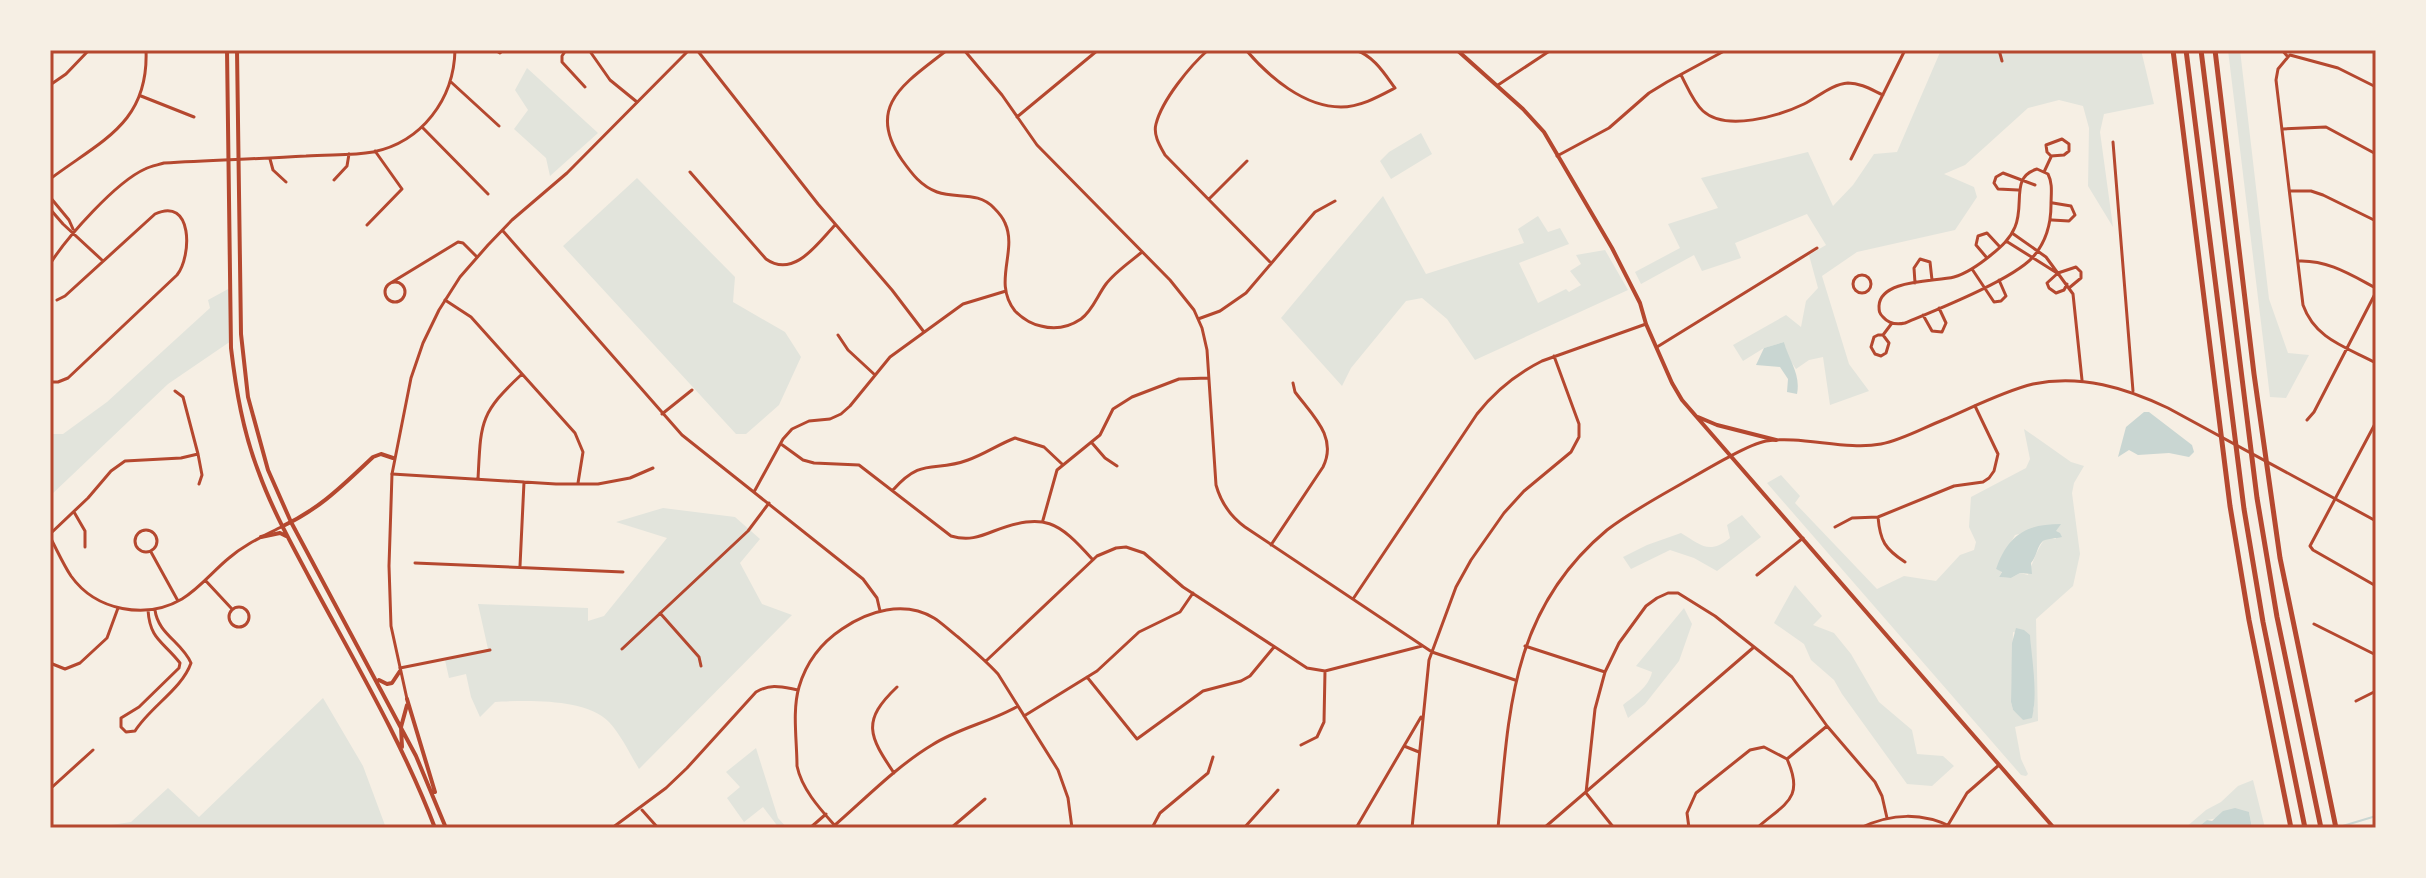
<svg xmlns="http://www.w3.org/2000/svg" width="2426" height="878" viewBox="0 0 2426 878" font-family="'Crimson Pro',serif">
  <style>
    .green { fill: #e2e4dc; fill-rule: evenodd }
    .water { fill: #c9d6d2 }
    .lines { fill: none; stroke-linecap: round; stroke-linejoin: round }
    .stream { stroke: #c9d6d2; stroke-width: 2 }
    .minor { stroke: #b5482f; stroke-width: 3 }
    .tertiary { stroke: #b5482f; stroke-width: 3 }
    .secondary { stroke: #b5482f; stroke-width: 4 }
    .motorway { stroke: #b5482f; stroke-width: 5 }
    .neatline { fill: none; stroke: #b5482f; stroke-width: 3 }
  </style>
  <rect width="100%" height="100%" fill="#f6efe4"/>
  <path class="green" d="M1941,50h200l13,54 -50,10 -4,18 13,95 -25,-41 1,-58 -6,-22 -24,-6 -31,8 -63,57 -21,9 30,13 3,10 -22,33 -98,22 -35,24 27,88 20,27 -39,14 -7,-48 -14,3 -13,9 -8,-12 -4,-15 -20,6 -21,13 -10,-16 53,-30 15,12 5,-26 12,-13 -9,-33 17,-10 -19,-31 -72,29 6,15 -39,13 -8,-16 -53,29 -6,-12 45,-24 -12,-24 50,-16 -17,-30 107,-26 25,54 20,-21 21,-31 23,-2z
    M2228,50h12l29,249 19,54 21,2 -23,43 -16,-1z
    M527,68l71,65 -48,43 -4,-18 -32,-29 14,-19 -13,-20z
    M1421,133l11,21 -41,25 -11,-18 9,-9z
    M637,178l98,99 -2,25 52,30 16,25 -22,48 -33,29h-10l-173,-188z
    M1383,196l43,78 98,-31 -6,-14 20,-13 10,16 12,-4 9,16 -50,19 19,40 28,-14 3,3 12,-7 -11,-14 11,-7 -5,-9 29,-5 23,40 -153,70 -28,-41 -25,-21 -16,3 -55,67 -9,18 -61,-68z
    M230,288l1,53 -63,43 -118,112v-62h13l44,-32 103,-94 -2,-8z
    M2024,429l47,33 13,4 -10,17 -2,10 8,61 -7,32 -37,33 2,102 -23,6 6,32 7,15 -2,2 -5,-1 -254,-292 14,-8 19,21 -5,7 82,86 27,-13 32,5 24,-26 14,-5 2,-8 -7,-15 2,-30 55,-29 4,-9zM2060,524l-5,8 1,7h-11c-7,8 -13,25 -17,36l-8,-2 -9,5 -12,-1 3,-6 -6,-2 19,-34zM2013,632l17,3 4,74 -11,11 -10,-10 -2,-8z
    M663,508l72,9 25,22 -20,24 22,41 30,11 -153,154c-9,-15 -18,-34 -30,-47 -22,-24 -84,-22 -114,-20l-15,15 -9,-20 -5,-23 -17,4 -4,-18 43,-11 -10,-45 110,4v13l16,-5 63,-78 -51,-16z
    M1742,515l19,22 -44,34 -23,-13 -24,-8 -39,19 -8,-12 24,-12 34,-12c20,12 28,22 49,5l-3,-13z
    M1795,585l27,31 -9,9 21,8 17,21 28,48 33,28 5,24 26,2 11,10 -22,20 -25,-2 -65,-90 -8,-14 -23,-20 -7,-16 -30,-21z
    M1684,608l8,16 -13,37 -34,43 -17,14 -5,-13c11,-9 26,-18 29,-33l-16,-6z
    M323,698l40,68 23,62h-279l4,-3 20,-3 37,-34 31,29z
    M756,748l22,70 9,10h-8l-16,-21 -19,15 -17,-24 13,-11 -14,-15z
    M2253,780l12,48h-13l-3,-16 -42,8 -10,8h-12l21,-18 15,-8 17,-16z"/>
  <path class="water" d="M1784,342c5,19 17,32 13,52l-10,-2 1,-13 -8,-12 -24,-2 8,-17z
    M2144,412h5l43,33 2,7 -5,5 -20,-4 -31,2 -9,-5 -11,7 8,-30z
    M2061,524l-5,7 4,2 2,4c-6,2 -14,1 -19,4 -6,5 -6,15 -12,22l1,11 -12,-1 -9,5 -12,-1 3,-5 -6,-3c12,-34 30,-45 65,-45z
    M2016,628l8,2 6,5c2,27 8,57 2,83l-9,2 -10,-10 -2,-8 1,-59z
    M2235,808l14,4 3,16h-55l10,-8 5,1 11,-10z"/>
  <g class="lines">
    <path class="stream" d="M2336,828l40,-12"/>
    <path class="minor" d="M495,50l5,3 3,-3
      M566,50l-4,6v6l23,25
      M589,50l21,30 27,22
      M697,50l121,154 74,86 32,42
      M947,50c-40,32 -83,55 -45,110 10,14 19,26 35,32 20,7 41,-1 57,16 4,4 9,10 11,15 13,28 -13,59 10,88 7,7 16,13 26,15 14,4 28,1 40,-7 12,-9 16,-23 25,-35 9,-12 24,-22 36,-32
      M964,50l38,45 35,50 133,135 24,30 8,18 5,22 9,135c5,18 14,31 29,42l187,125 83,28
      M1208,50c-18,16 -46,50 -52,74 -3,11 4,22 9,31l106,108
      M1246,50c23,27 58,57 95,57 19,0 37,-10 54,-19 -11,-15 -21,-32 -40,-38
      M1999,50l3,11
      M2282,50l6,7
      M2288,57l-10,12 -2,11 27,225c12,34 43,42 73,58
      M2288,57l2,-2 48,13 38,19
      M1681,75c6,11 12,27 22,36 23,21 76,5 101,-7 14,-7 28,-20 44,-21 13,0 24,7 35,12
      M451,82l48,44
      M50,85l16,-11 23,-24
      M1498,85l53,-35
      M141,96l53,21
      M1017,117l81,-67
      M422,127l66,67
      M2283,129l43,-2 50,27
      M2062,139l7,5v7l-5,4 -13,1 -4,-4 -1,-7z
      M2113,142l20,249
      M1557,156l52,-28 40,-35 18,-11 59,-32
      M270,159l3,11 13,12
      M1851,159l54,-109
      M2037,169l11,5c5,10 3,20 3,31 0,19 -5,37 -18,52 -21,23 -97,53 -128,66 -9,2 -16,1 -22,-6 -4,-4 -4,-6 -4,-11 1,-27 56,-24 75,-29 14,-4 26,-13 37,-22 10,-8 19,-16 24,-28 10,-23 -5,-50 22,-58z
      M690,172l76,87c28,20 52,-16 69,-34
      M2044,172l7,-15
      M50,179c52,-39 99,-56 96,-129
      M334,180l13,-14 2,-12
      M2018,190l-20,-1 -4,-6 2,-6 7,-4 32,12
      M2290,191h21l12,4 53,26
      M50,197l19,23 4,9
      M1209,199l38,-38
      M50,209l13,15 40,37
      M2052,220l17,1 6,-6 -4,-9 -18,-3
      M367,225l35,-36 -27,-38
      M503,231l179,204 181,144 14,19 3,13
      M2012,233l34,24 27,37 9,86
      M2006,241l51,32
      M1987,258l-11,-13 2,-9 9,-3 13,14
      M2299,261c29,-1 52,14 77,27
      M50,264c17,-27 66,-82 95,-95 6,-3 13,-4 19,-6 47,-3 94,-4 142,-7 22,-2 45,0 67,-4 49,-10 81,-53 82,-102
      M1972,269l22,33 7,-1 5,-5 -7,-16
      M1853 284a9 9 0 1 1 18 0a9 9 0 1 1-18 0Z
      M385 292a10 10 0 1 1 20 0a10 10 0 1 1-20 0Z
      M1915,283l-1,-15 6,-9 10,3 2,18
      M389,284l69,-42 5,1 14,14
      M2067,284l-3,6 -8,3 -7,-5 -2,-5 11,-10 18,-6 5,5v6l-12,10
      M445,300l26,17 104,116 8,19 -5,31
      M1923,315l9,16 10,1 4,-9 -7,-15
      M1198,319l22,-8 26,-18 69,-81 20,-11
      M838,335l10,15 27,25
      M1878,335h5l6,8 -3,10 -5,3 -6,-2 -4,-7 3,-10z
      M1883,335l9,-12
      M1657,347l160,-99
      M50,382h8l10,-4 109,-103c15,-19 16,-79 -22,-61l-90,82 -8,4
      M175,391l8,6 15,57 4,21 -3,9
      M662,414l30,-24
      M2307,420l7,-8 62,-120
      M2376,422l-66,124 3,4 63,36
      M1092,443l13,15 12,8
      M781,444l22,16 11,3 45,2 92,71c17,5 28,1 43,-5 51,-19 64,-10 99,29
      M392,474l164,10h42l32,-6 23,-10
      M478,479c3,-57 1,-65 44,-105
      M893,490c30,-34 41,-17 75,-30 17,-6 31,-16 47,-22l29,9 18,17
      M754,492l29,-53 9,-10 17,-8 21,-2 11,-5 9,-8 40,-49 73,-53 43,-13
      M74,512l11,19v16
      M1878,517c2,24 7,32 27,45
      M1043,520l14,-50 43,-35 13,-26 19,-12 47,-18 29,-1
      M1835,527l17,-9 26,-1 76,-31 29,-4 6,-4 5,-7 4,-17 -23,-48
      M135 541a11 11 0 1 1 22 0a11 11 0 1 1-22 0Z
      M50,534l38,-36 23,-27 14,-10 56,-3 17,-4
      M50,537c7,13 13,27 21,39 25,35 75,44 111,23 18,-11 31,-28 47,-41 16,-14 35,-22 54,-32
      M1271,545l52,-78c15,-30 -11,-52 -28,-75l-2,-9
      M151,552l27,49
      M415,563l208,9
      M520,566l4,-84
      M1757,575l46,-37
      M205,580l27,29
      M1353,599l124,-185c18,-23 39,-40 65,-53l104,-37
      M229 617a10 10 0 1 1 20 0a10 10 0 1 1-20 0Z
      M148,610c2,30 15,31 32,53l-1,5 -40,39 -18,11v9l5,5 9,-1c15,-24 47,-42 56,-68 -9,-21 -33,-29 -36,-53
      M660,613l39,44 2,9
      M2314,624l62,31
      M1525,646l80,26
      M622,649l126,-118 21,-28
      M987,660l110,-104 19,-8 10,-1 18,6 39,34 124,81 18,3 97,-25
      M50,663l15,6 15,-6 27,-25 11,-30
      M400,668l90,-18
      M1087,677l50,62 66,-48 38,-10 9,-5 24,-29
      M2356,701l20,-10
      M1024,716l73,-45 42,-39 41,-20 13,-19
      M1301,745l16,-8 7,-15 1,-51
      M1404,746l15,6
      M1787,759l40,-33
      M894,773c-25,-37 -33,-52 3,-86
      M50,789l43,-39
      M642,810l16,18
      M835,825c31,-27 62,-59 97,-80 26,-17 59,-23 86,-39
      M1948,825l19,-32 32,-28
      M612,828l54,-40 21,-20 69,-76c15,-9 26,-5 42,-2
      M810,828l16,-14
      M837,828c-16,-18 -35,-38 -40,-62 0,-25 -5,-55 2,-79 7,-24 22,-44 43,-58 26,-18 62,-29 92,-11 8,5 16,13 24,19 14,12 27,23 40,37l60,96 10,28 4,30
      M951,828l34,-29
      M1152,828l8,-15 48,-40 5,-16
      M1244,828l34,-38
      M1356,828l65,-111
      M1412,828l17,-168 27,-73 15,-27 33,-47 20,-22 47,-39 8,-15v-13l-25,-68
      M1544,828l210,-181
      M1614,828l-28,-35 9,-84 10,-37 14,-29 27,-37 11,-8 11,-5h10l37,23 77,61 35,49 48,56 7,14 5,22
      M1689,828l-2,-15 9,-20 54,-43 14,-3 23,12c18,40 -2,44 -30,69
      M1860,828c32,-15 62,-16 94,0"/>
    <path class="tertiary" d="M407,699l-16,-73 -2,-60 3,-92 19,-96 12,-35 16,-33 21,-33 28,-32 24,-25 55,-47 122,-123
      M1498,828c11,-116 12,-217 109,-298 21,-16 44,-29 67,-42 20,-11 71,-43 92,-47 35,-6 80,10 115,3 21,-4 42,-16 62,-24 28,-12 61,-29 90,-36 48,-10 93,4 135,24l208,113"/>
    <path class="secondary" d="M227,50l4,298c5,42 12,84 28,125 13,36 32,70 50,104 44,82 93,164 126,251
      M237,50l4,284 7,63 20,73 23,52 125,234 30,72
      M1457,50l66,59 21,23 68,116 28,55 6,21 26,59 10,17 372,428
      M1698,417l19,8 59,15
      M283,526c38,-18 60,-41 90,-69l8,-3 12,4
      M261,537l19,-4 6,3
      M379,680l8,4 5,-1 8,-12
      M407,699l28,93
      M402,747l-1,-20 6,-22"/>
    <path class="motorway" d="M2173,50l57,456 19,114 42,208
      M2186,50l58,459 19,113 42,206
      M2201,50l56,448 20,119 44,211
      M2215,50l39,324 26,184 56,270"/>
  </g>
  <rect width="2426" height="878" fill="none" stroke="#f6efe4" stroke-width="104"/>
  <rect x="52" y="52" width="2322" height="774" class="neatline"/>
</svg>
